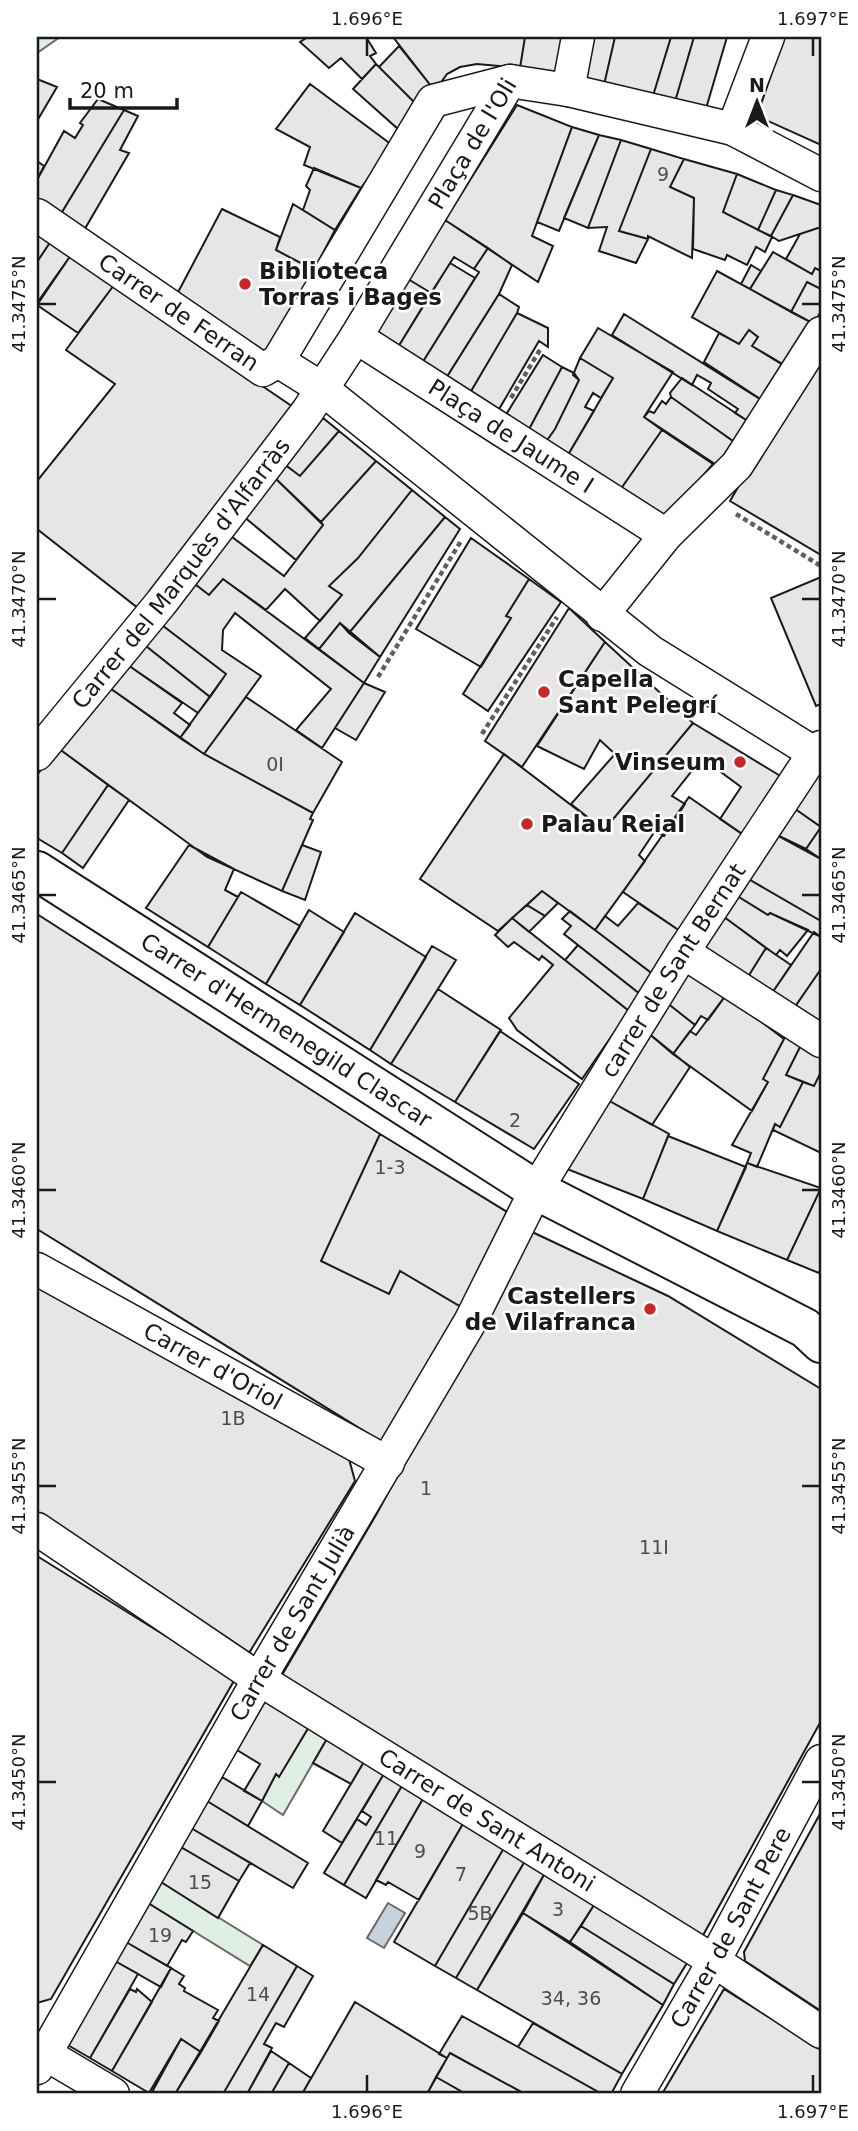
<svg xmlns="http://www.w3.org/2000/svg" width="858" height="2131" viewBox="0 0 858 2131" font-family="'DejaVu Sans',sans-serif">
  <style>
    .green { fill: #e0efe3; stroke: #6a6a6a; stroke-width: 2 }
    .water { fill: #c6d2dc; stroke: #6a6a6a; stroke-width: 2 }
    .building { fill: #e6e6e6; stroke: #1a1a1a; stroke-width: 2 }
    .lines { fill: none; stroke-linecap: round; stroke-linejoin: round }
    .street-casing { stroke: #1a1a1a; stroke-width: 35 }
    .secondary-casing { stroke: #1a1a1a; stroke-width: 42 }
    .path { stroke: #5f5f5f; stroke-width: 4.5; stroke-dasharray: 5 3.5; stroke-linecap: butt }
    .street { stroke: #fff; stroke-width: 32 }
    .secondary { stroke: #fff; stroke-width: 38 }
    .ticks { fill: none; stroke: #1a1a1a; stroke-width: 2.5 }
    .poi-dot { fill: #c62828; stroke: #fff; stroke-width: 2.5 }
    .labels { text-anchor: middle; stroke-width: 5; stroke-linejoin: round; paint-order: stroke }
    .number-label { font-size: 19px; fill: #4d4d4d }
    .street-label { font-size: 23px; fill: #1a1a1a; stroke: #fff }
    .poi-label { font-size: 23px; font-weight: bold; fill: #1a1a1a; stroke: #fff; text-anchor: start }
    .neatline { fill: none; stroke: #1a1a1a; stroke-width: 2.5 }
    .ticks-label { font-size: 18px; text-anchor: middle; fill: #1a1a1a }
  </style>
  <rect width="100%" height="100%" fill="#fff"/>
  <path class="green" d="M37,37h23l-23,16z
    M310,1725l18,12 -45,78 -21,-14 14,-27 3,2z
    M161,1882l102,63 -13,21 -102,-63z"/>
  <path class="water" d="M388,1903l17,10 -21,35 -17,-10z"/>
  <path class="building" d="M308,37h58l10,16 -6,3 6,8 -14,15 -21,-21 -12,10 -29,-26z
    M393,37h132l-5,31 -43,-4 -17,3 -13,7 -12,17z
    M525,37h38l-5,37 -38,-6z
    M588,37h27l-11,48 -24,-6z
    M615,37h56l-19,62 -48,-14z
    M671,37h23l-20,68 -22,-6z
    M694,37h33l-22,75 -31,-7z
    M784,37h37v108l-64,-29z
    M399,46l36,45 -16,16 -40,-40z
    M376,64l43,43 -21,22 -45,-40z
    M37,79l20,8 -20,34z
    M310,84l82,61 -31,43 -57,-23 6,-18 -34,-18z
    M98,99l26,11 -65,107 -22,-16v-21l27,-49 11,7 8,-13 -3,-2z
    M517,105l55,22 -40,109 21,10 -15,36 -93,-62z
    M124,110l14,6 -18,34 9,3 -46,79 -24,-15z
    M572,127l27,8 -40,96 -22,-9z
    M599,135l22,5 -33,88 -24,-10z
    M621,140l30,9 -32,82 29,8 -12,24 -37,-12 8,-24 -19,1z
    M651,149l33,10 -14,28 24,11 -2,60 -44,-22v3l-29,-8z
    M684,159l53,15 -14,38 49,25 -7,15 -9,-5 -9,18 -20,-10 -2,5 -32,-11 1,-51 -24,-11z
    M37,161l7,5 -7,14z
    M314,168l47,20 -26,42 -32,-20 7,-20 -4,-4z
    M737,174l39,16 -18,40 -35,-18z
    M776,190l17,5 -22,41 -13,-6z
    M793,195l28,10v22l-42,14 -8,-5z
    M293,204l42,26 -21,40 -38,-20z
    M222,209l58,28 -4,13 38,20 -42,91 -97,-63z
    M445,220l43,28 -14,21 -20,-12 -23,36 -23,-14z
    M821,227v44l-6,-3 -3,6 -26,-15 14,-25z
    M37,231l14,10 -14,21z
    M51,241l20,14 -34,48v-41z
    M488,248l24,17 -13,29 -56,89 -24,-15 60,-96 -5,-3z
    M773,252l39,22 3,-6 6,3v18l-14,-7 -16,30 -41,-23z
    M71,255l43,30 -36,48 -41,-28z
    M450,263l25,15 -56,90 -24,-16z
    M751,265l10,6 -11,18 -9,-5z
    M717,271l97,53 -26,44 -36,-22 6,-9 -9,-7 -10,14 -47,-27z
    M408,279l23,14 -36,59 -23,-14z
    M807,282l14,7v22l-7,13 -23,-12z
    M114,285l182,124 -158,199 -101,-79v-48l78,-97 -49,-34z
    M499,294l20,13 -2,6 -50,85 -24,-15z
    M517,313l31,15v19l-9,-6 -44,75 -28,-18z
    M624,314l144,90 -14,21 -19,-12 3,-4 -30,-20 3,-6 -14,-8 -5,10 -80,-50z
    M598,328l75,44 -29,45 18,13 -44,63 -53,-33 48,-82 -33,-20z
    M749,330l9,7 -6,9 39,23 -23,35 -64,-42 15,-29 20,11z
    M821,345v210l-91,-54z
    M543,355l19,12 -36,68 -24,-14z
    M580,358l33,20 -12,20 -8,-5 -8,14 9,4 -29,49 -22,-14 12,-17 24,-49 -6,-5z
    M562,367l12,6 5,7 -24,49 -12,17 -17,-11z
    M682,378l72,47 -14,21 -69,-49 -1,-4z
    M671,397l69,49 -16,24 -80,-53 5,-6 5,2 8,-12 4,3z
    M323,418l16,13 -39,45 -16,-12z
    M662,430l51,34 -50,58 -45,-29z
    M339,431l37,30 -55,61 -47,-45 10,-13 16,12z
    M376,461l36,29 -54,68 -29,28 13,9 -22,26 -35,-32 -19,21 -43,-31 -14,16 -18,-14 37,-47 56,42 39,-51 -2,-3z
    M274,477l49,48 -27,35 -53,-44z
    M412,490l33,27 -96,116 -9,-10 -21,26 -14,-11 37,-43 -13,-9 29,-28z
    M445,517l15,12 -80,128 -31,-24z
    M471,538l58,41 -23,37 5,2 -30,49 -65,-38z
    M821,577v127l-5,2 -45,-108z
    M223,579l141,104 -42,65 -26,-18 35,-41 -96,-76 -12,17 -1,20 39,26 -57,78 -24,-16 46,-64 -68,-52 33,-41 18,14z
    M529,579l32,23 -73,109 -25,-17 48,-76 -5,-2z
    M569,608l36,34 -83,125 -37,-26z
    M158,622l68,52 -16,23 -69,-55z
    M340,623l40,34 -16,26 -45,-34z
    M141,642l69,55 -12,16 -73,-50z
    M605,642l88,81 -89,107 -33,-26 44,-50 -15,-14 -16,29 -47,-23z
    M125,663l57,40 -8,10 16,12 -10,13 -73,-52z
    M364,683l21,9 -29,48 -21,-12z
    M107,686l97,68 109,59 -3,6 3,1 -31,71 -75,-34 -149,-109z
    M246,697l96,65 -29,51 -109,-59z
    M693,723l94,57 -39,58 -28,-19 21,-32 -39,-29 -30,38 13,8 -21,32 -9,-5 -16,24 6,6 -50,69 -53,-39 -44,40 -78,-52 84,-125 100,76z
    M58,748l50,37 -46,68 -25,-15v-63z
    M821,764v63l-30,-21z
    M108,785l21,15 -46,68 -21,-15z
    M689,797l59,41 -65,95 -60,-41z
    M791,806l30,21 -15,22 -33,-16z
    M821,827v32l-15,-10z
    M773,833l48,26v62l-76,-44z
    M189,845l45,24 -9,21 13,7 -30,50 -62,-39z
    M302,845l19,7 -16,48 -23,-9z
    M745,877l76,44v16l-51,-24 -2,2 -34,-21z
    M542,891l16,12 -13,13 -18,-11z
    M241,892l59,34 -34,58 -58,-37z
    M734,894l34,21 2,-2 38,17 -21,26 -7,-6 -4,5 -56,-41z
    M638,903l45,30 -29,42 -59,-45 10,-14 13,10z
    M527,905l18,11 -16,16 -17,-14z
    M309,910l35,22 -44,73 -34,-21z
    M570,911l84,64 -14,19 -76,-60 7,-8 -9,-7z
    M355,913l71,44 -56,93 -70,-45z
    M37,914l343,220 -59,127 68,33 11,-23 63,37 -81,134 -345,-213z
    M720,914l46,34 -20,32 -39,-28 -3,-12z
    M512,918l117,93 -47,68 -65,-49 -8,-12 44,-53 -11,-9 -3,4 -25,-18 -6,5 -13,-12z
    M814,932l7,5v32l-29,42 -22,-15z
    M578,945l62,49 -11,17 -64,-51z
    M432,946l24,14 -65,104 -21,-14z
    M766,948l25,17 -21,31 -24,-16z
    M821,969v49l-5,10 -24,-17z
    M694,972l32,23 -18,25 -7,-4 -6,9 -29,-23 16,-26z
    M438,989l63,41 -46,72 -64,-38z
    M726,995l58,44 -21,40 5,3 -16,29 -79,-57 17,-23 6,4z
    M666,1002l29,23 -22,29 -26,-22z
    M500,1031l79,53 -45,65 -79,-47z
    M647,1032l43,35 -38,58 -46,-26z
    M787,1033l16,8 -17,34 17,7 -23,45 -5,-3 -18,43 -10,-4 4,-10 -19,-8 36,-63 -5,-3z
    M803,1041l18,10v21l-7,14 -28,-11z
    M821,1072v81l-48,-23 2,-6 5,3 23,-45 11,4z
    M606,1099l63,35 -26,65 -81,-32z
    M380,1134l132,81 -49,93 -63,-37 -11,23 -68,-33z
    M668,1136l78,31 -29,64 -74,-32z
    M747,1163l74,25 -34,72 -70,-29z
    M821,1188v81l-2,4 -32,-13z
    M530,1231l138,65 153,93v332l-120,218 -419,-264 94,-160z
    M37,1272l312,187 6,22 -106,172 -212,-132z
    M37,1556l198,123 -184,320 -14,4z
    M267,1698l43,27 -31,52 -3,-3 -14,27 -18,-10 16,-27 -23,-14z
    M328,1737l37,23 -14,24 -38,-21z
    M365,1760l20,12 -43,71 -19,-12z
    M385,1772l18,12 -59,101 -20,-12 33,-54 9,6 5,-8 -9,-6z
    M222,1777l40,24 -14,25 -41,-25z
    M403,1784l21,13 -58,101 -22,-13z
    M424,1797l40,25 -45,78 -31,-18 -2,3 -10,-5z
    M207,1801l101,62 -15,25 -102,-60z
    M821,1812v199l-76,-50 -1,-9z
    M464,1822l40,26 -69,118 -41,-24z
    M191,1828l59,35 -11,18 -58,-34z
    M181,1847l58,34 -21,37 -57,-36z
    M504,1848l21,13 -69,117 -21,-12z
    M525,1861l20,12 -68,117 -21,-12z
    M545,1873l49,32 -24,37 -47,-29z
    M148,1903l45,28 -7,11 -4,-2 -15,26 -41,-24z
    M594,1905l93,58 -13,21 -93,-58z
    M523,1913l140,92 -41,69 -145,-84z
    M581,1926l93,58 -11,21 -93,-63z
    M126,1942l45,26 -10,19 -46,-26z
    M263,1945l34,21 -74,128h-48z
    M115,1961l23,13 -48,84 -24,-14z
    M297,1966l16,10 -29,51 -8,-4 -12,21 8,4 -25,46h-24z
    M171,1968l13,8 -5,8 6,4 -1,3 34,19 -5,8 6,3 -18,31 -20,-13 -32,54 -37,-22z
    M130,1989l6,3 1,-3 15,13 -40,69 -22,-13z
    M724,1989l97,61v44h-159z
    M355,2002l92,56 -20,36h-125z
    M462,2016l56,31 84,47h-77l-75,-41 -3,5 -8,-4z
    M533,2023l89,51 -11,20h-9l-84,-47z
    M181,2039l20,13 -26,42h-24z
    M271,2051l18,12 -18,31h-24z
    M450,2053l75,41h-59l-30,-17z
    M289,2063l22,15 -9,16h-31z
    M436,2077l30,17h-39z"/>
  <g class="lines">
    <defs>
      <g id="street">
        <path d="M568,90l10,-53"/>
        <path d="M733,129l35,-92"/>
        <path id="s1" d="M37,215l226,155 15,-9 43,27 329,263 164,102"/>
        <path id="s2" d="M356,337l310,198"/>
        <path d="M278,361l155,-260 77,-20 58,9 165,39 88,46"/>
        <path d="M602,615l64,-80 71,-70 84,-132"/>
        <path id="s3" d="M37,754l124,-151 146,-191 49,-75 154,-256"/>
        <path d="M683,952l138,89"/>
        <path id="s4" d="M37,1269l351,194"/>
        <path id="s5" d="M37,1529l222,150 455,282 107,71"/>
        <path d="M37,2049l76,45"/>
        <path id="s6" d="M37,2068l222,-389 211,-357 66,-132 147,-238 131,-199 7,-6"/>
        <path id="s7" d="M637,2094l77,-133 107,-200"/>
      </g>
      <g id="secondary">
        <path id="s8" d="M37,871l499,319 269,138 16,15"/>
      </g>
    </defs>
    <use href="#street" class="street-casing"/>
    <use href="#secondary" class="secondary-casing"/>
    <path class="path" d="M511,398l30,-50
      M736,514l85,52
      M378,677l83,-136
      M482,734l75,-117"/>
    <use href="#street" class="street"/>
    <use href="#secondary" class="secondary"/>
  </g>
  <path class="ticks" d="M367,38v18M813,38v18M38,304h18M802,304h18M38,599h18M802,599h18M38,895h18M802,895h18M38,1190h18M802,1190h18M38,1486h18M802,1486h18M38,1782h18M802,1782h18M367,2075v17M813,2075v17"/>
  <g class="poi-dot">
    <circle cx="245" cy="284" r="7"/>
    <circle cx="544" cy="692" r="7"/>
    <circle cx="740" cy="762" r="7"/>
    <circle cx="527" cy="824" r="7"/>
    <circle cx="650" cy="1309" r="7"/>
  </g>
  <g class="labels">
    <g class="number-label">
      <text x="663" y="181">9</text>
      <text x="275" y="771">0I</text>
      <text x="515" y="1127">2</text>
      <text x="390" y="1174">1-3</text>
      <text x="233" y="1425">1B</text>
      <text x="426" y="1495">1</text>
      <text x="654" y="1554">11I</text>
      <text x="386" y="1845">11</text>
      <text x="420" y="1858">9</text>
      <text x="461" y="1881">7</text>
      <text x="200" y="1889">15</text>
      <text x="558" y="1916">3</text>
      <text x="480" y="1920">5B</text>
      <text x="160" y="1942">19</text>
      <text x="258" y="2001">14</text>
      <text x="571" y="2005">34, 36</text>
    </g>
    <g class="street-label">
      <text dy="8" stroke="none"><textPath href="#s3" startOffset="751">Plaça de l'Oli</textPath></text>
      <text dy="8" stroke="none"><textPath href="#s1" startOffset="172">Carrer de Ferran</textPath></text>
      <text dy="8" stroke="none"><textPath href="#s2" startOffset="184">Plaça de Jaume I</textPath></text>
      <text dy="8" stroke="none"><textPath href="#s3" startOffset="231">Carrer del Marquès d'Alfarràs</textPath></text>
      <text dy="8" stroke="none"><textPath href="#s6" startOffset="1269">carrer de Sant Bernat</textPath></text>
      <text dy="8" stroke="none"><textPath href="#s8" startOffset="296">Carrer d'Hermenegild Clascar</textPath></text>
      <text dy="8" stroke="none"><textPath href="#s4" startOffset="201">Carrer d'Oriol</textPath></text>
      <text dy="8" stroke="none"><textPath href="#s6" startOffset="513">Carrer de Sant Julià</textPath></text>
      <text dy="8" stroke="none"><textPath href="#s5" startOffset="536">Carrer de Sant Antoni</textPath></text>
      <text dy="8" stroke="none"><textPath href="#s7" startOffset="191">Carrer de Sant Pere</textPath></text>
    </g>
    <g class="poi-label">
      <text x="259" y="279">Biblioteca<tspan x="259" dy="26">Torras i Bages</tspan></text>
      <text x="558" y="687">Capella<tspan x="558" dy="26">Sant Pelegrí</tspan></text>
      <text x="726" y="770" text-anchor="end">Vinseum</text>
      <text x="541" y="832">Palau Reial</text>
      <text x="636" y="1304" text-anchor="end">Castellers<tspan x="636" dy="26">de Vilafranca</tspan></text>
    </g>
  </g>
  <rect width="858" height="2131" fill="none" stroke="#ffffff" stroke-width="77"/>
  <g transform="translate(757 102)" stroke="#ffffff" stroke-width="5" paint-order="stroke">
  <path d="M0-5L12 26L0 18L-12 26Z" fill="#1a1a1a"/>
  <text y="-10" font-size="19" font-weight="bold" text-anchor="middle" fill="#1a1a1a">N</text>
  </g>
  <path d="M70 98v10h107v-10" fill="none" stroke="#1a1a1a" stroke-width="3.5"/>
  <text x="80" y="98" font-size="21" fill="#1a1a1a" stroke="#ffffff" stroke-width="5" paint-order="stroke">20 m</text>
  <rect x="38" y="38" width="782" height="2054" class="neatline"/>
  <g class="ticks-label">
    <text x="367" y="25">1.696°E</text>
    <text x="813" y="25">1.697°E</text>
    <text transform="translate(19 304) rotate(-90)" y="6">41.3475°N</text>
    <text transform="translate(839 304) rotate(-90)" y="6">41.3475°N</text>
    <text transform="translate(19 599) rotate(-90)" y="6">41.3470°N</text>
    <text transform="translate(839 599) rotate(-90)" y="6">41.3470°N</text>
    <text transform="translate(19 895) rotate(-90)" y="6">41.3465°N</text>
    <text transform="translate(839 895) rotate(-90)" y="6">41.3465°N</text>
    <text transform="translate(19 1190) rotate(-90)" y="6">41.3460°N</text>
    <text transform="translate(839 1190) rotate(-90)" y="6">41.3460°N</text>
    <text transform="translate(19 1486) rotate(-90)" y="6">41.3455°N</text>
    <text transform="translate(839 1486) rotate(-90)" y="6">41.3455°N</text>
    <text transform="translate(19 1782) rotate(-90)" y="6">41.3450°N</text>
    <text transform="translate(839 1782) rotate(-90)" y="6">41.3450°N</text>
    <text x="367" y="2118">1.696°E</text>
    <text x="813" y="2118">1.697°E</text>
  </g>
</svg>
